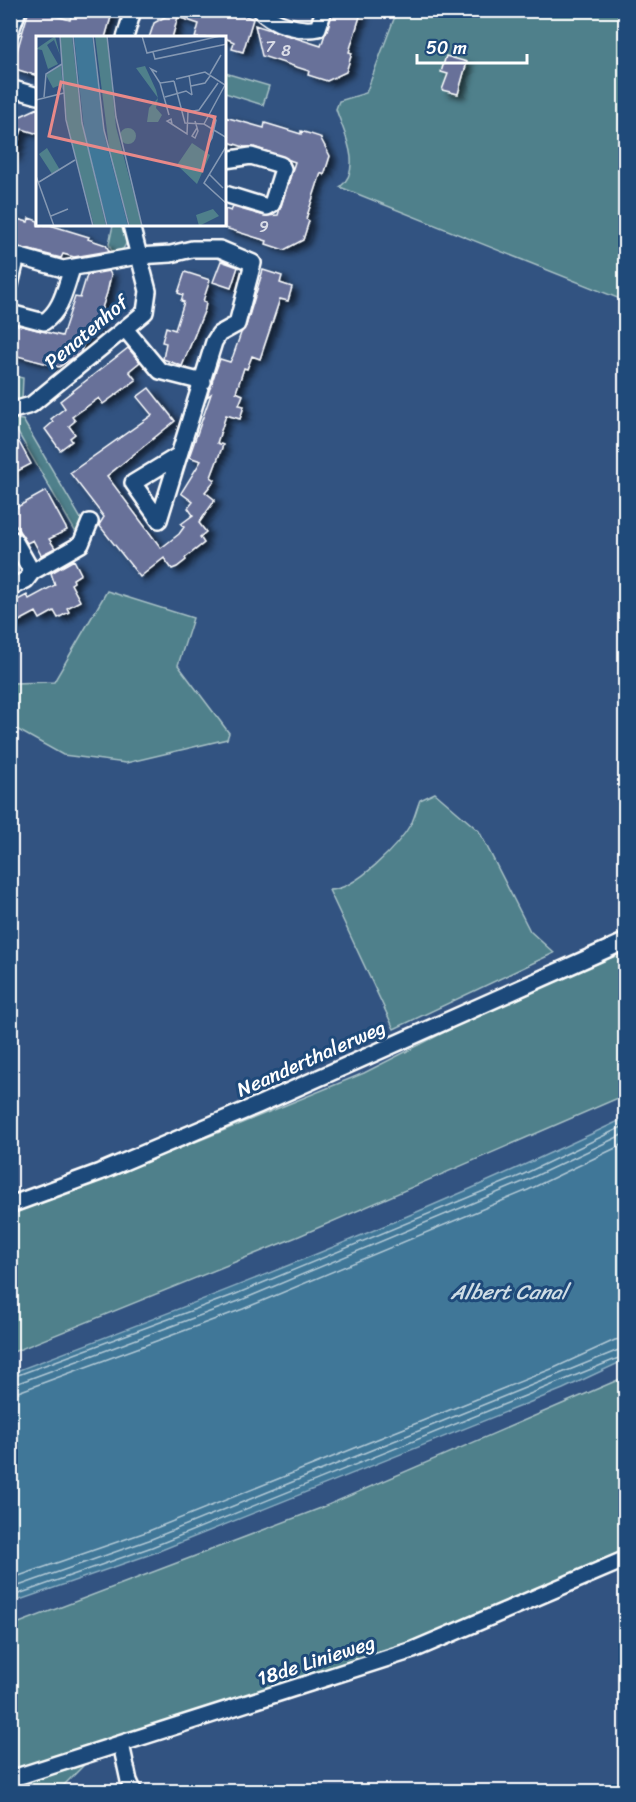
<svg xmlns="http://www.w3.org/2000/svg" width="636" height="1802" viewBox="0 0 636 1802" font-family="Sriracha,sans-serif">
  <style>
    .green { fill: #4f808b; stroke: #a7c0c5; stroke-width: 1.5 }
    .water { fill: #3f7798; stroke: #8cadc1; stroke-width: 1.5 }
    .lines { fill: none; stroke-linecap: round; stroke-linejoin: round }
    .shore { stroke: #b2c9d6; stroke-width: 1.5 }
    .building { fill: #677199; stroke: #fff; stroke-width: 1.5; filter: url(#shadow) }
    .street-casing { stroke: #fff; stroke-width: 20 }
    .street { stroke: #1f4a7a; stroke-width: 15 }
    .labels { text-anchor: middle; stroke-width: 6; stroke-linejoin: round; paint-order: stroke }
    .number-label { font-size: 16px; fill: #d9dce6 }
    .street-label { font-size: 20px; fill: #fff; stroke: #1f4a7a }
    .water-label { font-size: 21px; font-style: italic; fill: #cfdde5; stroke: #1f4a7a }
    .inset-road { fill: none; stroke: #8498b3; stroke-width: 1.5 }
    .view { fill: #e88989; fill-opacity: 0.15; stroke: #e88989; stroke-width: 3 }
    .inset-edge { fill: none; stroke: #fff; stroke-width: 3 }
  </style>
  <defs>
    <filter id="shadow"><feDropShadow dx="6" dy="4" stdDeviation="3" flood-color="#0009"/></filter>
  </defs>
  <rect width="100%" height="100%" fill="#325381"/>
  <filter id="ink" filterUnits="userSpaceOnUse"><feTurbulence type="fractalNoise" baseFrequency=".0167" numOctaves="2"/><feDisplacementMap in="SourceGraphic" scale="12" xChannelSelector="R" yChannelSelector="G"/><feConvolveMatrix kernelMatrix="1 2 1 2 8 2 1 2 1" color-interpolation-filters="sRGB"/></filter>
  <g filter="url(#ink)">
    <path class="green" d="M397,11h228v290l-285,-114c24,-19 3,-56 -4,-78l3,-8 27,-8z
      M225,73l44,13 -6,19 -38,-12z
      M113,225h9l5,17 -4,7 -11,3 -3,-8z
      M10,375l13,3 -1,22 -11,-2z
      M10,419l13,1 61,104 -5,14z
      M107,591l86,27 -15,47 51,68 -2,6 -101,24 -63,-8 -52,-29v-43l43,-1z
      M435,793l44,38 51,100 24,22 -160,76 -65,-139c27,0 70,-45 83,-68 3,-6 5,-15 8,-22z
      M625,944v151l-326,141 -288,117v-142l182,-68 171,-70 173,-88z
      M625,1377v176l-242,102 -372,119v-148l310,-118z
      M84,1765l-26,26h-47v-4z"/>
    <path class="water" d="M625,1118v242l-62,29 -409,164 -143,50v-230c207,-78 414,-159 614,-255z"/>
    <g class="lines">
      <path class="shore" d="M10,1378l226,-84 286,-119 104,-50
        M10,1386l229,-85 286,-120 101,-48
        M10,1395l233,-86 285,-119 98,-47
        M10,1579l136,-47 408,-164 61,-28 11,-2
        M10,1589l139,-49 477,-193
        M10,1597l142,-50 474,-192"/>
    </g>
    <path class="building" d="M29,10h21l-1,4 21,6 3,-10h40l-8,28h-67v38l-26,-8z
      M166,10h47l10,4 1,-4h8l21,9 -10,33 -11,-3 2,-7 -9,-4h-30l4,-14 -21,-7 -6,21h-23l5,-15 16,-9z
      M333,10h29l-13,42 3,1 -6,19 -19,9 -19,-6 1,-4 -47,-15 -7,-31 66,21z
      M446,56l21,6 -9,32 -16,-4 6,-16 -7,-2z
      M38,108v26l-16,-5 -9,29 -3,-1v-36z
      M225,117l39,11 1,-5 36,11v-3l19,6 10,19 -6,19 -3,-2 -4,12 -11,34 3,2 -6,19 -19,10 -18,-6 1,-3 -42,-13v-19l6,2 2,-4 32,9 13,-1 17,-53 -41,-15h-10l-19,-6z
      M10,217l18,5 1,-4 9,3v4h12l39,12 -1,2 18,6 3,6 -35,6 -11,-3 -2,4 -51,-13z
      M221,261l17,6 -7,21 -18,-6z
      M263,270l19,6 -2,7 12,4 -4,14 -8,-2 -20,60 -8,-3 -5,13 -3,-1 -8,24 7,3 -4,10 5,1 -4,13 -14,-4 -9,28 6,2 -12,32 4,3 -10,12 10,8 -16,23 7,9 -6,5 4,6 -19,15 1,2 -9,7 -5,2 -8,-11 -24,19 -41,-52 5,-8 -34,-44 82,-58 -15,-18 12,-9 26,33 -68,55 54,72 18,-14 5,-7 -3,-3 12,-9 -5,-7 5,-6 -12,-9 20,-32 -12,-4 22,-63 -4,3 8,-24 5,-14 10,3 3,-6 8,-23 5,-7z
      M109,271l2,4 -4,18 -12,36 -5,-1 -10,25 -21,14 -49,-13v-31l52,13 13,-39 5,1 7,-23z
      M185,272l25,8 -7,21 3,1 -1,7 -23,57 -19,-7 3,-16 -4,-1 4,-15 9,3 9,-28 -3,-1 2,-6 -5,-2z
      M128,348l12,14 -11,9 7,9 -33,24 -4,-6 -27,19 3,4 -6,5 6,8 -5,4 2,3 -12,9 -15,-21 8,-7 -2,-3 14,-11 -5,-7z
      M19,442l12,22 -21,11v-28z
      M46,491l21,39 -18,9 6,9 -14,7 -8,-15 -6,3 -13,-20 -4,2v-14z
      M74,560l7,14 -8,5 1,3 -3,2 9,17 -13,7 2,4 -11,6 -4,-7 -14,8 -4,-7 -26,14v-22l17,-9 2,4 26,-14 -4,-12z"/>
    <g class="lines">
      <defs>
        <path id="street" d="M260,10c12,14 41,22 58,18l6,-18
          M10,33l8,-23
          M125,38l8,-28
          M10,88l28,8
          M225,160l26,-4 30,9 2,4 -11,35 -5,3 -42,-13
          M10,254l53,15 75,-13 33,-2 21,-5h28l33,14 -16,61 -18,10 -5,8 -55,178 -26,-37 46,-28
          M10,285l7,-29
          M10,313l34,9c18,-12 21,-34 28,-53
          M126,330l34,41 43,11
          M10,411l21,-6 114,-93 3,-21 -17,-66
          M10,539l4,1 18,32
          M10,588l16,-8 6,-8 49,-28 9,-22
          M10,1205l90,-33 158,-67 368,-164
          M121,1744l8,37 5,11
          M10,1779l403,-129 213,-91"/>
      </defs>
      <use href="#street" class="street-casing"/>
      <use href="#street" class="street"/>
    </g>
  </g>
  <g class="labels">
    <g class="number-label">
      <text x="270" y="52">7</text>
      <text x="286" y="56">8</text>
      <text x="264" y="232">9</text>
    </g>
    <g class="street-label">
      <text transform="translate(86 332) rotate(-40)" y="7">Penatenhof</text>
      <text transform="translate(311 1058) rotate(-24)" y="7">Neanderthalerweg</text>
      <text transform="translate(316 1660) rotate(-18)" y="7">18de Linieweg</text>
    </g>
    <g class="water-label">
      <text x="509" y="1299">Albert Canal</text>
    </g>
  </g>
  <g transform="translate(36 36)">
    <rect width="190" height="190" fill="#325381"/>
    <path d="M19,0l5,19 -6,-15 -7,5 11,19 -10,5 -6,-19 -6,-1zM24,0h12l9,83 25,107h-12l-27,-103zM59,0h12l9,91 26,99h-12l-20,-71zM25,29l2,25 -3,-5 -7,3 -7,-13zM109,30l11,24 2,8 -2,10 6,7 -4,7h-11l2,-14 9,-10 -22,-30zM84 100a8 8 0 1 1 16 0a8 8 0 1 1-16 0ZM156,107l18,12 -13,29 -20,-19zM11,112l13,22 -8,4 -13,-20zM177,173l6,7 -20,10 -3,-11z" fill="#4f808b"/>
    <path d="M38,0h18l13,102 23,88h-20l-23,-88z" fill="#3f7798"/>
    <path class="inset-road" d="M24,0l6,84 27,106M37,0l9,87 25,103M57,0l11,94 25,96M71,0l9,81 26,109M106,0l5,17 73,-17M117,16l2,7 72,-15M121,36l-6,-3 9,14M174,38l11,-19M153,39l3,20M140,43l29,-7 20,13M138,45l11,42 19,1 23,14M155,50l14,-3 5,-7M8,61l2,-23 16,-10M129,61l21,-6 6,4M0,64l28,-7M133,79l-9,-32 14,-2M172,79l8,5 -4,18 -4,7 4,-9M159,85l3,10 -3,7 -3,-2 5,-8M136,88l-1,-5 -4,2 20,13 1,-22 11,-2 19,-27M168,88l21,-39M191,109l-23,38 23,21M173,138l14,14M0,140l18,50M3,146l36,-22M15,180l17,-7"/>
    <path class="view" d="M25,46l154,35 -13,54 -153,-35z"/>
    <rect width="190" height="190" class="inset-edge"/>
  </g>
  <rect width="636" height="1802" fill="none" stroke="#1f4a7a" stroke-width="36"/>
  <rect x="18" y="18" width="600" height="1766" fill="none" stroke="#fff" stroke-width="2" filter="url(#ink)"/>
  <path d="M417 54v9h110v-9" fill="none" stroke="#ffffff" stroke-width="3"/>
  <text x="426" y="54" font-size="18" fill="#ffffff" stroke="#1f4a7a" stroke-width="4.5" paint-order="stroke">50 m</text>
</svg>
